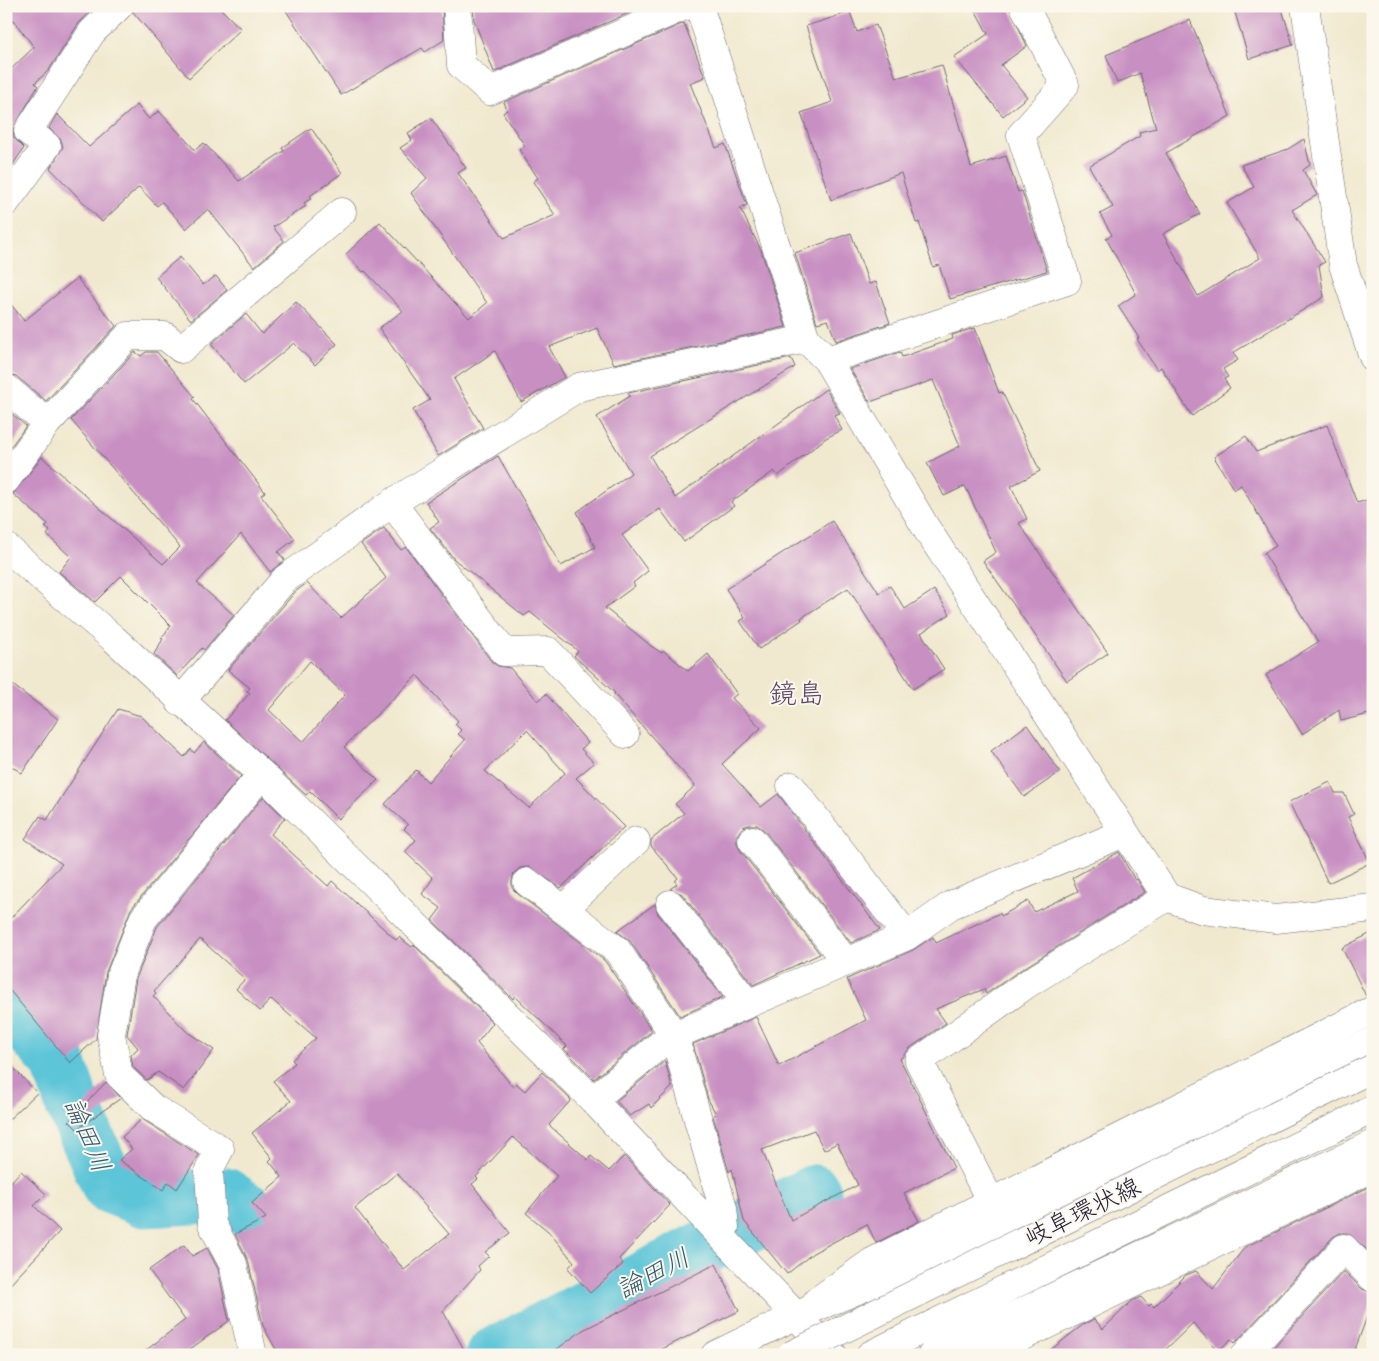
<svg xmlns="http://www.w3.org/2000/svg" width="1379" height="1361" viewBox="0 0 1379 1361" font-family="Caveat,'Klee One',sans-serif">
  <style>
    .lines { fill: none; stroke-linecap: round; stroke-linejoin: round }
    .river { stroke: #5cc5d8; stroke-width: 55 }
    .building { fill: #c88fc2; fill-rule: evenodd }
    .street-casing { stroke: #6a686f; stroke-width: 29 }
    .primary-casing { stroke: #6a686f; stroke-width: 29 }
    .street { stroke: #fff; stroke-width: 28 }
    .primary { stroke: #fff; stroke-width: 28 }
    .primary-bridge-casing { stroke: #6a686f; stroke-width: 29; stroke-linecap: butt }
    .primary-bridge { stroke: #fff; stroke-width: 28 }
    .labels { text-anchor: middle; stroke-width: 4; stroke-linejoin: round; paint-order: stroke }
    .street-label { font-size: 25px; fill: #22223b; stroke: #fbf7ec }
    .water-label { font-size: 26px; font-style: italic; fill: #365b72; stroke: #fbf7ec }
    .quarter-label { font-size: 28px; fill: #5c486a; stroke: #fbf7ec }
  </style>
  <rect width="100%" height="100%" fill="#fbf7ec"/>
  <filter id="ink" filterUnits="userSpaceOnUse"><feTurbulence type="fractalNoise" baseFrequency=".02" numOctaves="2"/><feDisplacementMap in="SourceGraphic" scale="10" xChannelSelector="R" yChannelSelector="G"/><feConvolveMatrix kernelMatrix="1 2 1 2 8 2 1 2 1" color-interpolation-filters="sRGB"/></filter>
  <filter id="wash" filterUnits="userSpaceOnUse"><feTurbulence type="fractalNoise" baseFrequency=".0096" numOctaves="4" result="noise"/><feDisplacementMap in="SourceGraphic" scale="20" xChannelSelector="R" yChannelSelector="G"/><feGaussianBlur stdDeviation="1.12" result="paint"/><feColorMatrix in="noise" values="0 0 0 0 0 0 0 0 0 0 0 0 0 0 0 0 0 1.4 0 .05"/><feComposite in="paint" operator="in"/></filter>
  <g filter="url(#wash)">
    <rect width="100%" height="100%" fill="#f1e9cf"/>
    <g class="lines">
      <path class="river" d="M6,1002l52,59 14,42 37,83 36,14 80,-5 36,24 30,38 10,27
        M493,1355l321,-163"/>
    </g>
    <g id="blocks">
      <path class="building" d="M6,6h90l-17,17 -30,47 -14,13 3,3 -25,43 1,9 10,10 -18,27v-101l28,-27 -28,-36z
        M134,6h84l23,23 -52,49 -56,-66z
        M283,6h159l2,34 -19,12 -3,-4 -81,47z
        M473,6h172l-151,66 -20,-52z
        M973,6h36l18,40 -26,19 26,32 -24,19 -49,-59 34,-23z
        M1233,6h48l12,39 -44,14z
        M850,12l7,20 19,-7 20,53 46,-13 29,102 35,-11 12,36 4,-1 25,80 -97,28 -11,-34 -6,2 -14,-45 -3,1 -15,-50 -70,27 -30,-87 31,-11 -26,-76z
        M1190,20l40,96 -64,37 34,61 -37,20 35,62 62,-38 -33,-55 27,-16 -13,-22 47,-16 16,-10 6,26 -7,5 14,25 -25,15 33,52 -6,3 5,32 -91,56 5,7 -15,9 5,8 -4,2 6,9 -38,28 -31,-49 -4,3 -20,-31 2,-1 -21,-32 18,-12 -30,-56 6,-3 -12,-21 13,-7 -24,-41 51,-30 -1,-4 17,-4 -16,-55 -23,10 -11,-28z
        M684,23l21,54 -15,6 26,65 9,-4 22,61 -7,3 21,42 25,77 -172,37 -17,-36 -48,19 16,30 -44,25 -26,-51 -41,28 29,49 -45,28 -25,-46 17,-10 -51,-72 24,-17 -38,-40 -2,1 -17,-18 34,-32 89,96 18,-15 -76,-110 16,-15 -27,-30 12,-8 -4,-7 23,-15 35,50 -8,5 46,65 51,-23 -22,-33 5,-4 -19,-28 6,-4 -22,-33 4,-3 -3,-8z
        M137,105l12,14 10,-8 36,39 9,-7 35,38 45,-30 -2,-3 29,-20 31,45 -32,23 2,2 -8,5 2,3 -33,21 11,14 -30,26 -46,-58 -22,20 -24,-27 -5,4 -18,-19 -37,35 -52,-54 13,-21 -2,-7 -12,-12 8,-14 32,33z
        M851,233l18,51 7,-2 14,41 -54,18 -8,-21 -11,3 -22,-70z
        M180,257l23,28 13,-9 11,14 -36,30 -35,-43z
        M77,278l39,48 -70,75 -30,-25 -10,-3v-75l18,23z
        M296,302l41,42 -22,21 -21,-22 -50,41 -33,-40 35,-30 16,20z
        M975,328l24,65 3,-1 38,79 -29,15 16,33 -8,4 89,130 -41,28 -84,-120 13,-9 -31,-66 -21,10 -17,-33 33,-17 -27,-66 -63,22 -20,-33 50,-17 2,5 51,-18 -1,-4z
        M135,352l6,4 5,-4h11l38,45 -2,2 72,93 -4,3 34,44 -17,13 7,8 -15,12 -29,-38 -44,49 37,32 -30,35 -2,-2 -25,28 -23,-22 9,-15 -2,-1 10,-12 -50,-50 -26,26 -36,-30 12,-15 -24,-22 3,-4 -5,-4 3,-3 -35,-30 29,-37 121,107 17,-17 -109,-127z
        M791,358l4,9 -145,89 25,42 151,-109 14,24 -6,2 8,15 -16,8 -48,38 -4,-5 -43,31 3,4 -50,36 -24,-33 -38,26 26,36 -15,12 2,3 -30,22 46,38 11,7 2,-2 24,20 20,-17 29,40 -5,4 29,30 -39,36 39,43 17,-13 102,136 -29,13 -87,-113 -7,-5h-8l-6,2 -6,8v8l3,7 80,104 -67,31 -71,-91 -12,-5 7,-5 -2,-3 3,-3 -27,-32v-6l33,-27 -9,-9 20,-18 -81,-92 1,-1 -41,-37 4,-5 -48,-39 -6,4 -70,-57 -24,-31 9,-6 -13,-20 72,-46 63,110 34,-19 -18,-35 54,-39 -34,-56 33,-21 -2,-3z
        M6,409l20,17 -20,27z
        M1327,425l30,78 16,-5v215l-32,8 -2,-11 -37,24 -36,-59 52,-33 -54,-89 12,-7 -35,-61 -7,5 -20,-33 32,-21 10,16z
        M832,521l47,72 11,-7 15,23 29,-19 16,24 -29,19 23,36 -31,20 -65,-101 -47,30 1,2 -43,29 -19,-28 5,-3 -19,-29z
        M384,528l17,22 5,-3 86,115 6,4 12,2 28,33 8,-7 42,49 -7,6 13,14 -18,15 48,49 -63,61 -32,-21 -9,1 -6,5 -2,7v8l6,6 87,67 47,70 -58,48 -30,-30 3,-3 -52,-50 -2,3 -81,-79 9,-12 -19,-14 11,-16 -28,-26 11,-12 -12,-11 4,-4 -23,-21 31,-34 12,12 37,-42 -7,-6 3,-4 -6,-6 3,-3 -41,-46 -73,72 34,33 -40,39 -28,-28 -4,4 -81,-75 25,-27 -3,-2 3,-3 -22,-18 68,-79 11,-8 34,35 45,-40 -25,-34zM310,661l35,34 -42,47 -34,-32zM527,730l38,43 -36,35 -44,-37z
        M6,680l52,39 -36,54 -16,-10z
        M118,709l23,7 43,41 7,-8 3,4 10,-11 37,34 -110,133 -25,63 -10,67 -26,24 -64,-77v-63l56,-59 -37,-25 15,-23 7,4z
        M1027,725l33,47 -36,25 -33,-46z
        M1330,782l5,11h9l10,21 -6,3 22,46 -42,20 -39,-81z
        M263,797l22,21 -14,16 57,52 4,-5 64,59 3,-3 13,10 2,-2 79,78 -16,20 36,44 3,-4 9,8 17,-19 29,28 -22,25 39,35 3,-4 18,15 15,-15 46,49 -51,54 4,5 -33,29 -22,-25 6,-6 -26,-31 -22,-18 31,-37 -44,-39 -37,40 2,2 -6,5 38,49 -25,19 4,4 -11,10 2,4 -37,41 24,44h-188l-16,-29 -15,-66 -13,-26 31,-16 -14,-15 30,-26 -13,-16 3,-3 -20,-25 39,-32 -18,-20 22,-18 -3,-3 24,-22 -45,-39 -11,12 -24,-22 9,-10 -45,-40 -46,52 2,2 -3,3 33,35 28,19 -30,40 -26,-18 -11,8 -14,-13 -2,-12 7,-7 -11,-13 9,-56 21,-52zM397,1173l52,61 -45,36 -49,-62z
        M1119,852l16,28 2,-1 8,13 -126,79 -33,23 -2,-5 -48,20 10,14 -36,25 -10,11 54,109 -50,25 15,28 -43,22 -9,-19 -54,29 -26,21 -43,-53 -12,-52 -3,3 -16,-56 3,-2 -8,-15 -15,-55 63,-27 23,49 87,-46 -19,-41 66,-29 20,-13 3,6 64,-30 1,3 27,-15 6,11 44,-21 -6,-13zM814,1130l10,20 13,-7 21,42 -67,35 -29,-70z
        M655,904l3,10 65,83 -43,19 -50,-75 -13,-10z
        M1373,932v63l-7,1 -24,-48z
        M6,1060l31,33 -31,29z
        M665,1061l7,26 -21,21 -2,-4 -19,12 -14,-15z
        M106,1082l15,16 -44,31 -8,-8z
        M142,1119l57,36 -22,34 -9,-7 -5,8 -44,-30 13,-11 -10,-12z
        M21,1171l25,23 -12,12 26,25 -54,58v-109l4,3z
        M1373,1185v70l-25,-22h-8l-7,4 -98,106 -4,-4 -13,12 -25,-28 -33,32h-116l40,-31 10,-5 9,10 29,-28 9,-4 8,9 2,-2 3,3 32,-32 10,-4 17,18 32,-42z
        M184,1245l8,11 15,-8 11,21 11,52 -47,34h-42l45,-35 -36,-50z
        M716,1264l23,47 -89,44h-101l34,-25z
        M1344,1271l18,18 11,4v7l-20,55h-77l-4,-6z"/>
    </g>
  </g>
  <g filter="url(#ink)">
    <use href="#blocks" fill-opacity="0" stroke="#6a686f" stroke-width="1"/>
    <g class="lines">
      <defs>
        <path id="street" d="M457,6l4,59 29,26 195,-85
          M699,6l107,333 21,21 99,168 241,369 36,13 73,9 97,-11
          M1305,6l38,259 30,92
          M6,202l41,-56 -19,-15 64,-99 27,-26
          M827,360l240,-79 -46,-146 44,-50 -41,-79
          M6,388l41,35 -41,57
          M47,423l81,-87h37l16,13 161,-137
          M392,503l112,149 44,-1 77,83
          M6,547l108,92 148,135 331,326 240,255
          M180,702l105,-123 107,-76 187,-116 227,-48
          M791,786l116,150
          M752,840l94,122
          M527,882l90,68 57,85 49,173 2,19 -8,4
          M670,904l78,100
          M564,909l72,-68
          M593,1100l75,-62 239,-102 44,-31 173,-72
          M991,1202l-72,-141 108,-77 140,-87
          M817,1301l55,-39 501,-252
          M253,1355l-20,-91 -21,-40 -3,-54 11,-21 -67,-41 -34,-33 -8,-40 10,-60 22,-56 119,-145
          M984,1355l389,-187
          M1245,1355l99,-107 29,30"/>
        <path id="primary" d="M715,1355l80,-39 84,-35 494,-240
          M870,1355l503,-246
          M932,1355l441,-211"/>
      </defs>
      <use href="#street" class="street-casing"/>
      <use href="#primary" class="primary-casing"/>
      <use href="#street" class="street"/>
      <use href="#primary" class="primary"/>
      <defs>
        <path id="primary-bridge" d="M791,1355l582,-287"/>
      </defs>
      <use href="#primary-bridge" class="primary-bridge-casing"/>
      <use href="#primary-bridge" class="primary-bridge"/>
    </g>
  </g>
  <g class="labels">
    <g class="street-label">
      <text transform="translate(1082 1211) rotate(-26)" y="9">岐阜環状線</text>
    </g>
    <g class="water-label">
      <text transform="translate(88 1135) rotate(67)" y="9">論田川</text>
      <text transform="translate(653 1273) rotate(-27)" y="9">論田川</text>
    </g>
    <g class="quarter-label">
      <text x="797" y="703">鏡島</text>
    </g>
  </g>
  <rect width="1379" height="1361" fill="none" stroke="#fbf7ec" stroke-width="25"/>
</svg>
